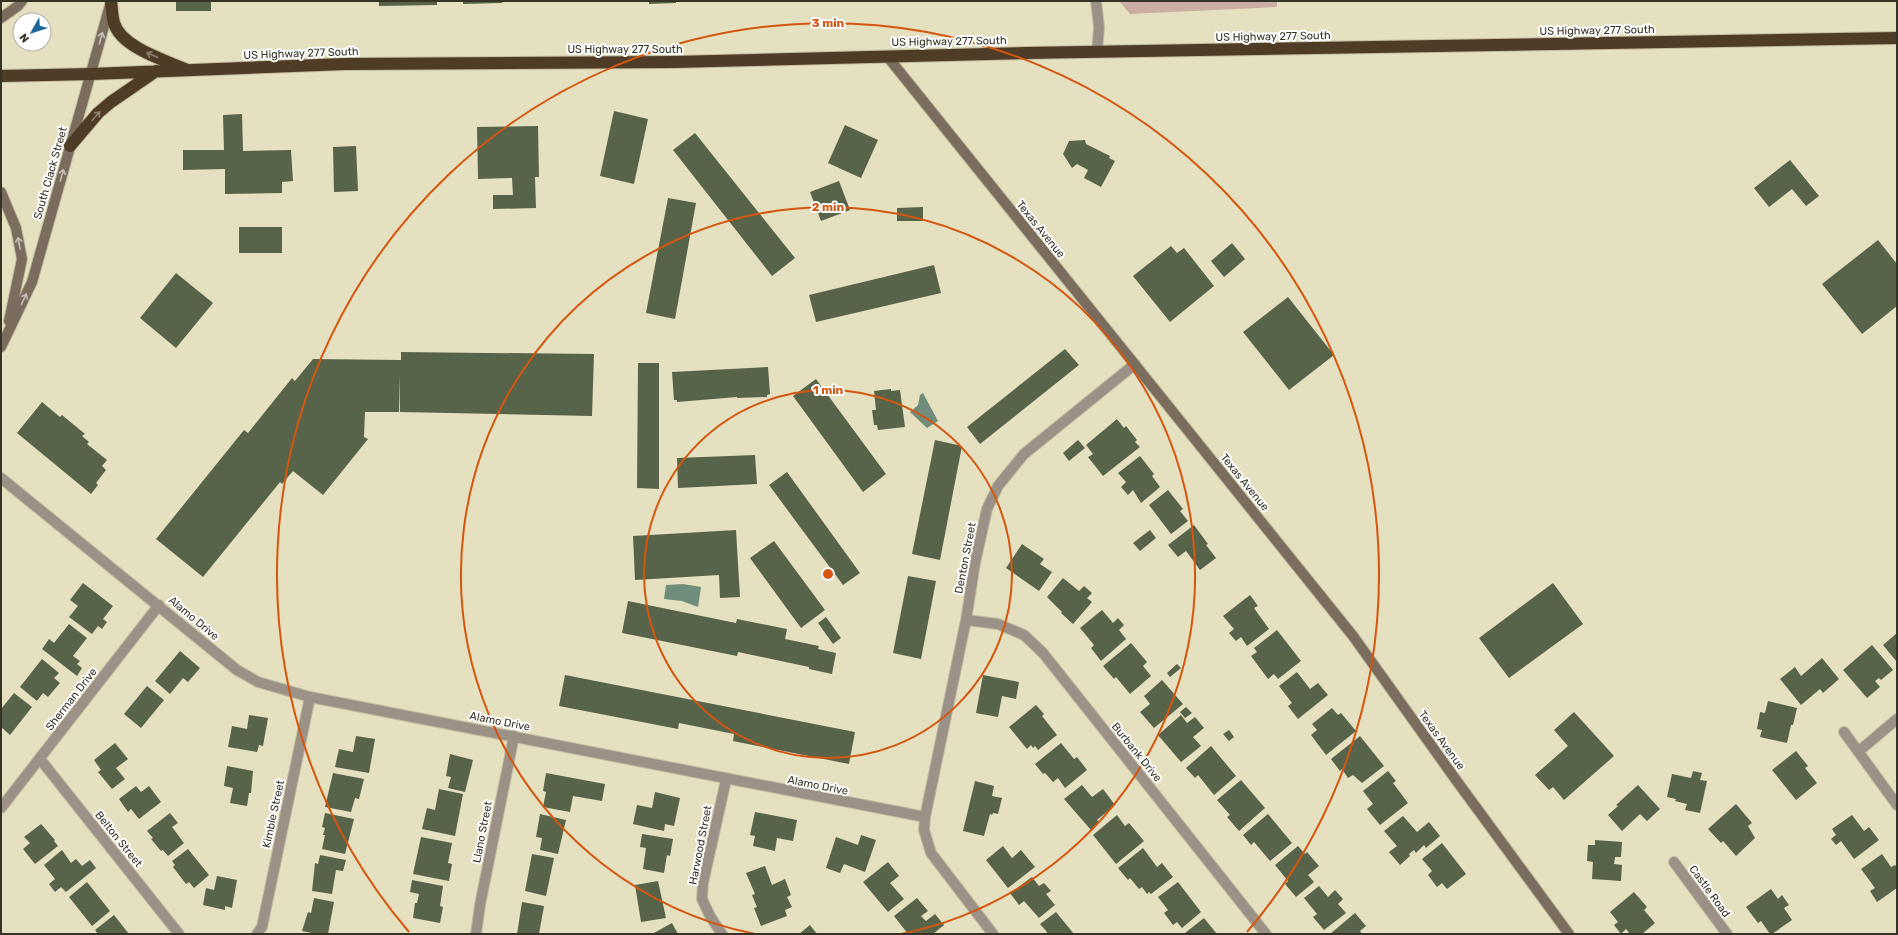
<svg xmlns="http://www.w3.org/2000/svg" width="1898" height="935" viewBox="0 0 1898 935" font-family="Rubik,sans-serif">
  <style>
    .green { fill: #cbada3 }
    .water { fill: #708d7b }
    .building { fill: #58644a }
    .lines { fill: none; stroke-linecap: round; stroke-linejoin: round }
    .street-casing { stroke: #c2bda0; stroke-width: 12 }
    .secondary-casing { stroke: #c2bda0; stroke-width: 12 }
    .highway-casing { stroke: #c2bda0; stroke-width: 14 }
    .street { stroke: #9b9187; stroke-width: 10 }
    .secondary { stroke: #7b6d5d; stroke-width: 10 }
    .highway { stroke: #4f3c26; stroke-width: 12 }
    .oneway { stroke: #c4bdb6 }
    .oneway2 { stroke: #8d8072 }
    .ring { fill: none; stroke: #d6550f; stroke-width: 2 }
    .labels { text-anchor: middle; stroke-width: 4; stroke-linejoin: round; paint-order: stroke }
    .street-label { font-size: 11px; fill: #353326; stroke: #fff }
    .centre { fill: #d6550f; stroke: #fff; stroke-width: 2 }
    .ring-label { font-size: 12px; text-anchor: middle; font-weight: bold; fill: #d6550f; stroke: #fff; stroke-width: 4; stroke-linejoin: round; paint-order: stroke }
  </style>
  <rect width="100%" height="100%" fill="#e5e0bf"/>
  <path class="green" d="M1119,1h158v6l-147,7z"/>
  <path class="water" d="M923,393l15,28 -11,7 -17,-16 8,-7 2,-10z
    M683,584l18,3 -3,20 -16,-6 -18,-2 2,-14z"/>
  <path class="building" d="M176,1h35v10h-35z
    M379,1h58v4l-58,1z
    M463,1h39v2l-39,1z
    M649,1h27v2l-27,1z
    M614,111l34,8 -14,65 -34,-8z
    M242,114l1,37 48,-1 2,31 -11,1v11l-57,1v-25l-42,1v-20h41l-1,-35z
    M845,125l33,15 -17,38 -33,-15z
    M538,126l1,51h-4l1,31 -43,1v-14h20l-1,-17 -34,1 -1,-52z
    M695,133l100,125 -23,18 -99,-126z
    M1085,140l1,4 24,12 -1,2 6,3 -14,26 -17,-9 4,-8 -11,-6 -5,4 -9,-14 6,-13z
    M356,146l2,45 -24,1 -1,-45z
    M1790,160l29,36 -13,10 -14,-17 -23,18 -15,-19z
    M839,181l11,29 -29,11 -11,-29z
    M668,198l28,5 -21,116 -29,-6z
    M923,207v14h-26v-13z
    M239,227h43v26h-43z
    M1878,240l19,24v42l-35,28 -40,-50z
    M1232,243l13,16 -21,18 -13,-16z
    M1171,246l6,7 7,-5 30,38 -44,36 -37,-46z
    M934,265l7,28 -125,29 -7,-27z
    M176,273l37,30 -37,45 -36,-30z
    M1288,297l46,58 -45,35 -46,-58z
    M1065,349l14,16 -99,79 -13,-17z
    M401,352l193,2 -2,62 -192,-4v-37l-1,37h-34l-1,25 4,2 -45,56 -30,-24 -11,13 -2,-2 -77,95 -47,-38 88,-109 4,3 44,-55 3,3 18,-22 88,1z
    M638,363h21v126l-22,-1z
    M768,367l2,27 -3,1v2l-30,1v-1l-60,5v-2h-3l-2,-28z
    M816,379l70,95 -23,18 -70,-96z
    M891,389v2l9,-1 5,37 -27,3 -1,-5h-3l-2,-15h4l-2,-19z
    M42,402l18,15 2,-2 23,19 -3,2 7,6 -2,2 20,16 -5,6 4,4 -10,13 2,2 -7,9 -74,-61z
    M1117,419l7,9 2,-2 11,14 -2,2 5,5 -37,29 -15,-19 5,-3 -7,-9z
    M935,440l27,6 -22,114 -28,-6z
    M1078,440l7,8 -16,13 -6,-8z
    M755,455l2,29 -79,4 -1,-30z
    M1140,456l14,18 -2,2 8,11 -19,16 -8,-13 -5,5 -7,-8 5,-5 -8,-9z
    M787,472l73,101 -17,12 -74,-100z
    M1168,490l15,19 -3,2 8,10 -17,13 -22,-29z
    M1194,525l14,19 -2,1 10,13 -16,12 -14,-19 -8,6 -10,-12z
    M736,530l4,67 -20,1 -1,-23 -84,5 -2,-44z
    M1150,530l6,8 -16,13 -7,-8z
    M774,541l51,69 -24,18 -51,-70z
    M1022,544l22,15 -4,5 12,8 -13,19 -33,-23z
    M908,576l28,5 -15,78 -28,-6z
    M1063,578l16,13 5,-5 8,7 -5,5 5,4 -19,22 -12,-11 1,-1 -15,-15z
    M83,583l30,23 -10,13 4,3 -5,7 -4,-3 -6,8 -23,-17 9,-11 -8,-6z
    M1553,583l30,41 -74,54 -30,-40z
    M1250,595l8,11 -4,2 15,21 -22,17 -6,-9 -5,4 -7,-8 5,-4 -11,-13z
    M628,601l108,22 1,-4 50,10 -2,10 34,7 -1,3 18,4 -4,21 -23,-5v-2l-71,-15 -1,4 -115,-23z
    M1102,610l11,13 5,-5 6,7 -5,5 7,9 -25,22 -10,-13 3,-3 -14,-17z
    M826,617l15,21 -8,6 -15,-21z
    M69,624l18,14 -14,18 7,5 -3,3 5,4 -5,8 -35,-27 7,-10 5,4z
    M1277,630l24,31 -23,18 -4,-5 -6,5 -17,-23 6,-4 -3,-4z
    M1897,633v29l-14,-17z
    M1131,643l16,19 -4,4 8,10 -21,18 -14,-17 -2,2 -11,-13z
    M1872,645l21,25 -12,10 -2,-2 -4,3 5,6 -13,11 -24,-28z
    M180,651l20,17 -12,14 -5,-4 -13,16 -15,-13z
    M1822,658l17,21 -16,14 -3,-4 -19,16 -21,-26 15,-12 6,9z
    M42,659l17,14 -5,5 6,5 -12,14 -5,-4 -6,8 -17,-14z
    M1177,664l4,4 -11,9 -3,-4z
    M1297,672l13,17 8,-6 10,12 -30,24 -10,-13 4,-3 -13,-17z
    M565,675l290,57 -6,32 -116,-23 1,-7 -55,-11 -1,6 -119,-23z
    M983,675l36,7 -3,17 -14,-3 -4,21 -22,-4z
    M1162,680l21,24 -29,24 -14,-16 10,-8 -6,-8z
    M147,686l17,14 -23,28 -17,-14z
    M14,693l18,14 -22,28 -9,-8v-18z
    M1768,701l29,7 -4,17h-2l-4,18 -27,-6 2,-7 -5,-1 3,-17 5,1z
    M1036,705l8,9 -2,2 15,19 -19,15 -3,-4 -2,2 -2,-3 -4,4 -18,-22z
    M1186,707l6,6 -7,5 -5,-6z
    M1332,708l6,7 3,-2 15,18 -30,24 -15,-20 6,-5 -5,-6z
    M1574,712l40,44 -50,44 -11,-13 -4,3 -14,-15 33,-29 -14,-16z
    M249,715l19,3 -5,28 -4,-1 -2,7 -29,-5 4,-21 15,3z
    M1181,715l6,8 8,-6 9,11 -11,9 8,9 -20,16 -23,-27z
    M1229,730l5,7 -5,4 -6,-7z
    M356,736l19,3 -6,34 -34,-6 4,-18 14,3z
    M1360,736l24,30 -22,17 -9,-8 -5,3 -6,-9 -2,2 -9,-12z
    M115,743l13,16 -12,9 9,11 -13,10 -14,-17 3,-2 -7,-10z
    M1061,743l13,16 3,-2 10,13 -22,18 -7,-10 -5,4 -8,-9 -2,1 -8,-10z
    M1211,746l25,30 -22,19 -16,-20 -3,3 -9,-10z
    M1796,751l12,15 -3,2 12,15 -21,17 -24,-30z
    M450,754l23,6 -8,32 -17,-4 3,-11 -5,-1z
    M227,766l26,5 -2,22h-2l-2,13 -17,-3 3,-15 -9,-2z
    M1388,771l8,10 -3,2 15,20 -28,22 -13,-16 6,-5 -10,-13z
    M1693,771l9,2 -2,7 7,1 -7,32 -15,-3 2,-6 -12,-3 1,-2 -9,-2 5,-23 19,4z
    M333,773l31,6 -5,20 -4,-1 -4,14 -26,-5z
    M546,773l59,11 -3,17 -29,-5 -3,16 -27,-5 3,-15 -3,-1z
    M1241,780l24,28 -26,23 -12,-14 3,-2 -13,-15z
    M975,781l19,5 -2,10 10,2 -4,16 -5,-1 -1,2 -2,-1 -6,22 -21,-5z
    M1082,785l10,12 11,-8 12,16 -18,15 2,3 -8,7 -27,-31z
    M1638,785l22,24 -13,12 -7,-7 -18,17 -14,-16 10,-9 -2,-1z
    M136,786l5,6 8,-6 12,16 -22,17 -8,-10 -3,3 -9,-13z
    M439,789l24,5 -8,42 -33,-7 5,-21 8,2z
    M655,792l25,6 -6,28 -9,-2 -1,7 -31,-7 4,-19 15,3z
    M1736,804l16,19 -4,3 7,12 -19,18 -13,-15 -2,2 -13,-14z
    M755,812l42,8 -4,21 -16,-3 -2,13 -22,-5 2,-10 -5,-1z
    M170,813l8,10 -6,4 12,16 -16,13 -5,-6 -2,1 -10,-12 2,-1 -6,-7z
    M325,813l29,6 -9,35 -23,-5 3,-14h-2l2,-7 -3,-1z
    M540,814l26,6 -8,34 -18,-4 2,-12 -6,-1z
    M1268,814l24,29 -22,18 -16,-19 -3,3 -8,-10z
    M1117,815l8,11 4,-3 15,18 -28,23 -23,-29z
    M1852,815l12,16 5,-4 10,13 -25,19 -13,-18 -5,4 -5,-6 5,-4 -4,-6z
    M1403,816l14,16 12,-10 11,14 -14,12 -2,-3 -8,8 -2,-3 -5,4 1,2 -10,9 -11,-13 8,-6 -13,-15z
    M41,824l14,16 -1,1 4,5 -23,18 -12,-15 7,-6 -6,-6z
    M642,834l31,5 -3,17 -3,-1 -3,18 -21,-4 3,-21 -6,-1z
    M861,835l15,5 -11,32 -21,-8 -4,9 -14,-5 10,-31 22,8z
    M421,837l31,6 -4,20 4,1 -3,17 -36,-7z
    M1595,840l27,2 -1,15h-6l-1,7 8,1 -1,16 -29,-2 1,-17 -6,-1 1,-16h7z
    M1442,843l24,31 -19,15 -5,-6 -5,4 -9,-12 4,-4 -10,-12z
    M1003,846l9,12 9,-8 14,17 -27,21 -22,-28z
    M1298,846l7,8 2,-2 12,14 -11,9 6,7 -18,15 -11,-13 3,-3 -13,-16z
    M1143,848l14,19 5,-4 11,14 -22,17 -2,-2 -2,2 -5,-7 -3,2 -9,-11 -2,2 -10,-12z
    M188,849l21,26 -15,13 -5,-6 -3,2 -13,-17 2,-2 -3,-4z
    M62,850l9,13 5,-4 6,7 8,-6 6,8 -30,24 -5,-5 -6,5 -6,-8 6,-5 -11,-14z
    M532,854l22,4 -8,38 -21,-5z
    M1882,854l9,13 4,-2 2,2v21l-20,14 -7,-11 5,-3 -14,-19z
    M320,855l26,5 -3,11 -7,-1 -4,24 -20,-3 3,-28 3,1z
    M888,862l11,14 -9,7 14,16 -16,13 -25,-30z
    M765,866l7,19 13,-6 6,16 -4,2 5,10 -7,3 2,6 -26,10 -7,-18 3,-1 -5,-12 3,-1 -9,-21z
    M217,876l20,4 -5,28 -7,-2v4l-22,-5 3,-17 8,2z
    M1032,877l7,9 5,-3 7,8 -5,3 9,11 -16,13 -15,-17 -5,4 -9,-12z
    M412,880l31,6 -3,20 3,1 -3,16 -27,-5 2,-15h2l2,-9 -9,-2z
    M658,881l8,37 -25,4 -6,-37z
    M87,882l23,29 -18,15 -23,-29z
    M1178,882l23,30 -19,16 -5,-6 -4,3 -9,-12 4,-3 -10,-13z
    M1319,886l9,11 7,-7 8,9 -5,5 8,9 -22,17 -11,-13 4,-3 -13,-16z
    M1771,889l7,10 4,-4 7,10 -5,3 8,12 -20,14h-2l-9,-13 -3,2 -12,-16z
    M1634,892l13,15 -3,3 11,13 -13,11h-12l-4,-5 -5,5 -7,-9 4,-3 -8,-10z
    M314,898l20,4 -6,32h-11l-15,-3 6,-19 3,1z
    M917,898l11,13 -7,5 5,5 9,-7 9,11 -11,9h-25l-14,-18z
    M522,902l22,4 -5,28h-22z
    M1056,912l18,22h-28l1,-2 -7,-8z
    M1355,913l11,13 -6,5 2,3h-32z
    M114,915l15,19h-31l-3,-4z
    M1204,918l13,16h-31l-1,-1z
    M672,923l6,11h-26z
    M810,925l7,9h-18z"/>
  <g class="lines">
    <defs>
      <path id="street" d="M1096,1l3,26 -2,25
        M1,478l236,192 21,12 52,15 615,120 -1,13 7,23 62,81
        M966,620l32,4 26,11 19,18 223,281
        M1844,732l53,73
        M1859,751l38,-32
        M40,759l139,175
        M1,808l158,-203
        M925,817l41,-197 9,-57 12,-54 11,-23 26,-32 111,-90
        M1674,862l53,72
        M257,934l5,-7 48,-230
        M476,934l4,-29 34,-169
        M722,934l-12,-18 -8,-17 1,-16 23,-103"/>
      <path id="secondary" d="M1,18l17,-12 4,-5
        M887,56l466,580 103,144 113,154
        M1,192l15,36 6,31 -13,62
        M1,347l31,-65 78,-277"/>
      <path id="highway" d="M111,1c1,7 1,15 3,22 7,24 50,37 71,46
        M1,76l90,-2 254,-10 329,-2 351,-9 872,-15
        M70,146l28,-33 13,-11 45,-31"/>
    </defs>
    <use href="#street" class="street-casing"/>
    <use href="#secondary" class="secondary-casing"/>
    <use href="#highway" class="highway-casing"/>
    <use href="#street" class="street"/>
    <use href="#secondary" class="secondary"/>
    <use href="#highway" class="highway"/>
  </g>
  <defs><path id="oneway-shaft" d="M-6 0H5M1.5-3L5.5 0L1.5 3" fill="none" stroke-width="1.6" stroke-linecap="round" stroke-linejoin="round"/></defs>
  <g class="oneway">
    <use href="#oneway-shaft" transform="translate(101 38) rotate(-74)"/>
    <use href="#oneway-shaft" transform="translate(62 175) rotate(-74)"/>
    <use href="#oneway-shaft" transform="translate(19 243) rotate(-101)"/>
    <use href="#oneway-shaft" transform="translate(24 299) rotate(-65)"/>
  </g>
  <g class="oneway2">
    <use href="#oneway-shaft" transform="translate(152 55) rotate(-157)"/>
    <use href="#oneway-shaft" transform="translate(96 116) rotate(-48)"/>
  </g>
  <g class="ring">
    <circle cx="828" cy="574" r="184"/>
    <path d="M755 934A367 367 0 1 1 901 934"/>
    <path d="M409 932A551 551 0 1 1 1247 932"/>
  </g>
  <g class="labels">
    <g class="street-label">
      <text transform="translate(1597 30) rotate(-1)" y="4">US Highway 277 South</text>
      <text transform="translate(1273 36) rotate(-1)" y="4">US Highway 277 South</text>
      <text transform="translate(949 41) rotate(-1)" y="4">US Highway 277 South</text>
      <text x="625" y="53">US Highway 277 South</text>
      <text transform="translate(301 53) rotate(-2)" y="4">US Highway 277 South</text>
      <text transform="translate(50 173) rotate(-74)" y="4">South Clack Street</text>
      <text transform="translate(1041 229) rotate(51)" y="4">Texas Avenue</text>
      <text transform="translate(1245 482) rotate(51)" y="4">Texas Avenue</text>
      <text transform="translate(965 558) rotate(-79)" y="4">Denton Street</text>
      <text transform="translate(194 618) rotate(40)" y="4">Alamo Drive</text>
      <text transform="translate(71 699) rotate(-52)" y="4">Sherman Drive</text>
      <text transform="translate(500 721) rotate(11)" y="4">Alamo Drive</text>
      <text transform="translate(1442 740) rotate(54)" y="4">Texas Avenue</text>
      <text transform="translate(1137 752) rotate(51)" y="4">Burbank Drive</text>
      <text transform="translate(818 785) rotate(11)" y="4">Alamo Drive</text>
      <text transform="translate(273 814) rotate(-78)" y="4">Kimble Street</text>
      <text transform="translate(482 832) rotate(-79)" y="4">Llano Street</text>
      <text transform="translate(119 839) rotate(51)" y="4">Belton Street</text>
      <text transform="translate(700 845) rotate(-79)" y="4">Harwood Street</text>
      <text transform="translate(1710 891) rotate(54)" y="4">Castle Road</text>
    </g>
  </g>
  <circle cx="828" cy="574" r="6" class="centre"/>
  <g class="ring-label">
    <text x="828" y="27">3 min</text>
    <text x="828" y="211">2 min</text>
    <text x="828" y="394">1 min</text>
  </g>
  <rect width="1898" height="935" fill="none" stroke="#353326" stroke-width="4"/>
  <g transform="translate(32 32) rotate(231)"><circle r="19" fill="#ffffff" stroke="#aeada8"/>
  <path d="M0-3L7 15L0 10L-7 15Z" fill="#1c6699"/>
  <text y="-6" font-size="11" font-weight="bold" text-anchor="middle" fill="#353326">N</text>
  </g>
</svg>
